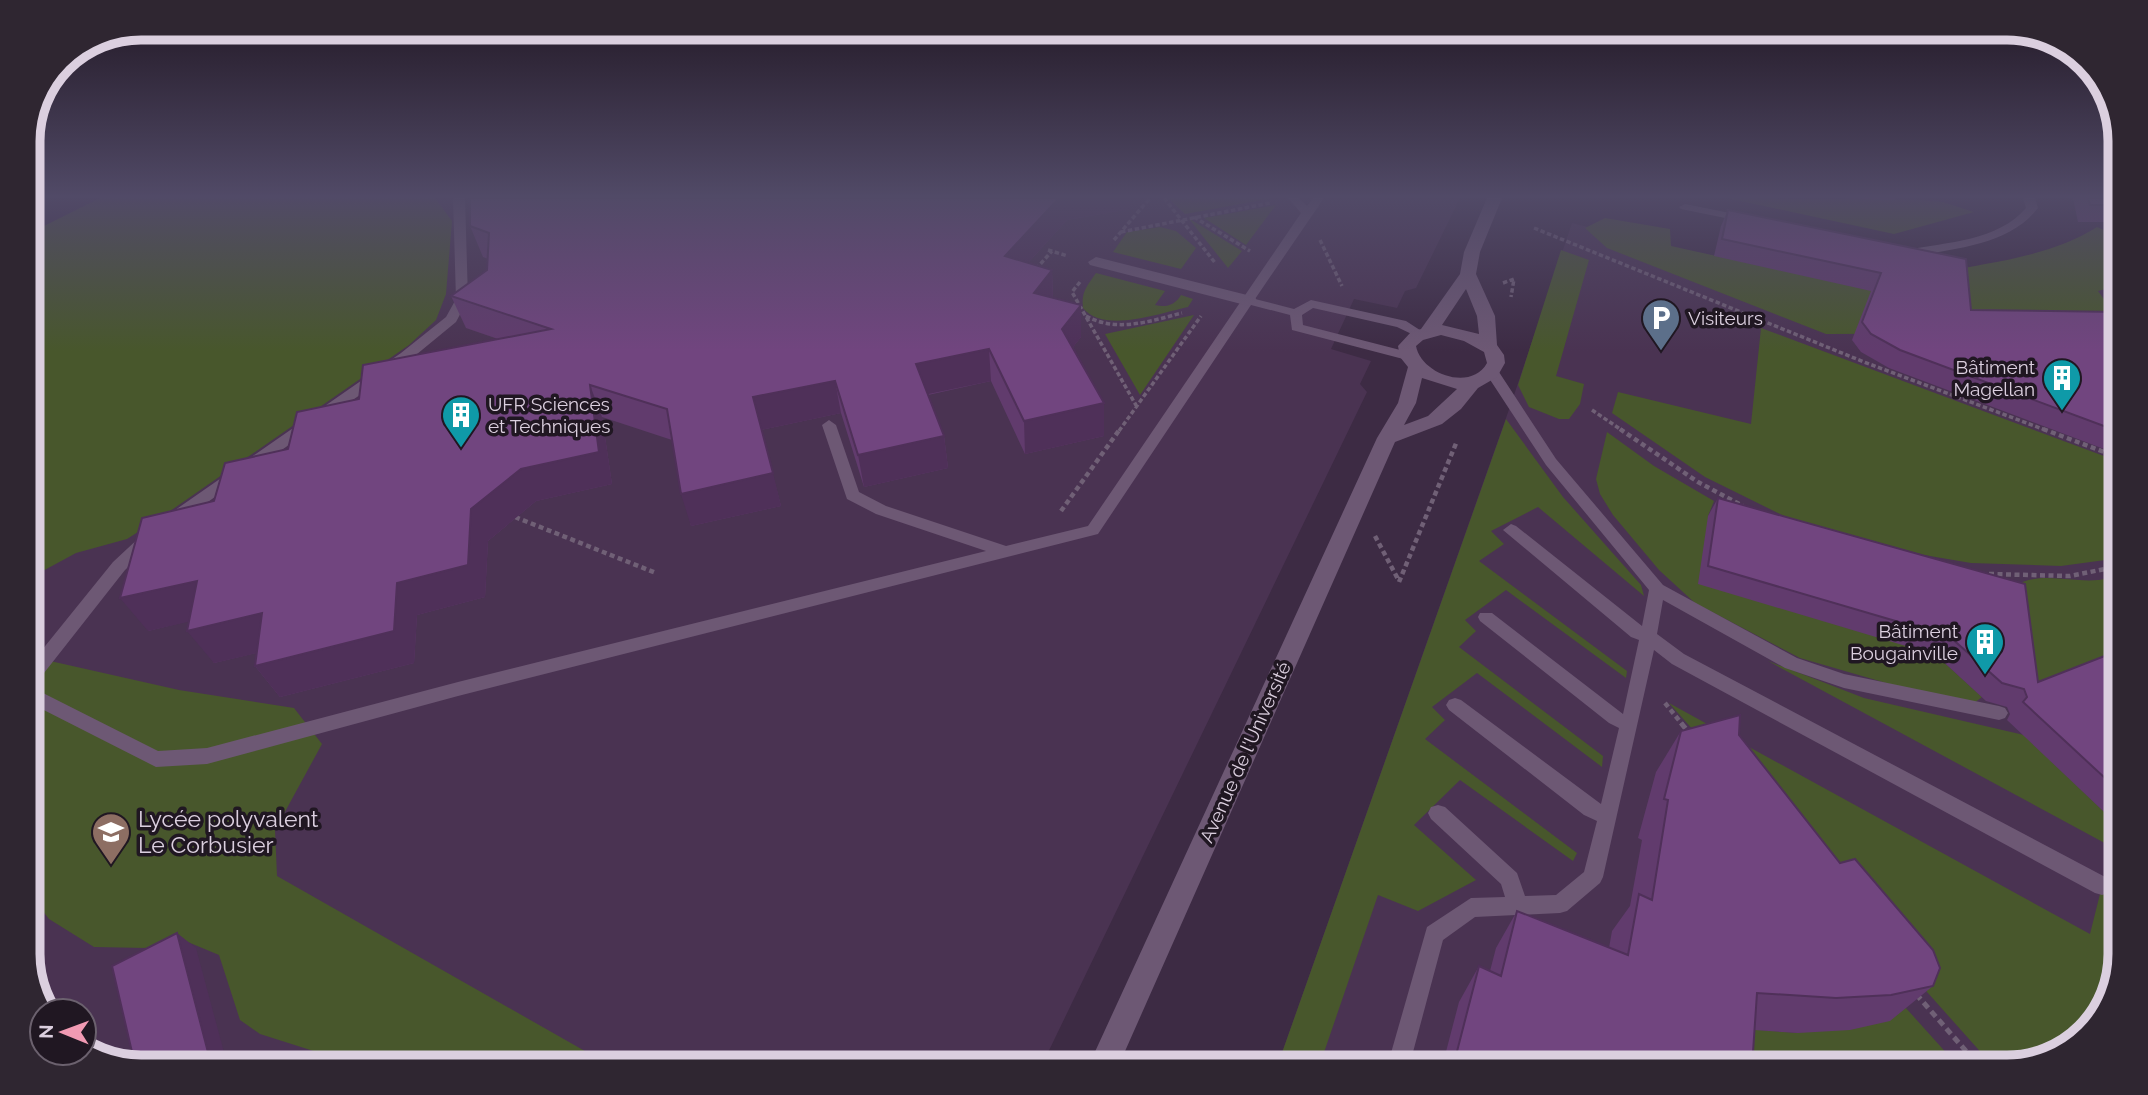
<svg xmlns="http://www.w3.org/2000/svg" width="2148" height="1095" viewBox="0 0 2148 1095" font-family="Raleway,sans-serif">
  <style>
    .built { fill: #4a3352 }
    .green { fill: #48572c }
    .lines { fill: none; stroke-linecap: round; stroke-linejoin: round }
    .path-far2 { stroke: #706076; stroke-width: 3.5; stroke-dasharray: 4.5 2.5; stroke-linecap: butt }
    .path-far1 { stroke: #706076; stroke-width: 4.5; stroke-dasharray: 5 3.5; stroke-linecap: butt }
    .path { stroke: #706076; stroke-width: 5; stroke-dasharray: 7 4.5; stroke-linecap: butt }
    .lane { fill: #6d5874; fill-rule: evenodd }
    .street { fill: #6d5874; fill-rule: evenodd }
    .secondary { fill: #6d5874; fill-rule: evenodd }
    .wall { fill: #613b6d }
    .shaded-wall { fill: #4f3059 }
    .building { fill: #71457f; stroke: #4f3059; stroke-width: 2 }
    .labels { text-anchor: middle; stroke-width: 7; stroke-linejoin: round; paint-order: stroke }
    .poi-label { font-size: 19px; fill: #dbcfdf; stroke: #201722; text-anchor: start }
    .street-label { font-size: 19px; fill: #dbcfdf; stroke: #201722 }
    .near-poi-label { font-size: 23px; fill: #dbcfdf; stroke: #201722; text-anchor: start }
    .rim { fill: none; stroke: #dbcfdf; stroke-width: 9 }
  </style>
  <rect width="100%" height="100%" fill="#3d2b44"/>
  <path class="built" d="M149,198h1311l-44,90 -11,3 -8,17 -43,-9 -23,50 40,12 -11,23 7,8 -326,675h-899l-51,-12 -7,-6v-38h-39l-17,-50v-702z
    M1572,223l350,90 198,-50v690l-12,51 -39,44 -62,19h-730l235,-666z"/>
  <path class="green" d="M100,198h335l17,23 -6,73 -10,26 -27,25 -246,171 -36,23 -51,14 -48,26v-345z
    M1168,198h106l-89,16z
    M1727,198l193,2 23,2 31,10 -80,22z
    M1276,205l-30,40 -42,-27z
    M1605,218l65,11 1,17 263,58 7,-32c53,-10 110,-16 156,-45l23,10v48l-22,6 22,30v12l-294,1 -219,-86 -22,-20z
    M1190,219l52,32 -14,17 -39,-49z
    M1160,227l16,4 20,17 -15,21 -68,-17 14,-20z
    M1561,250l28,10 -33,116 28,8 -4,20 -11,15h-10l-30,-12 -11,-22z
    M1096,273l69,18 -10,14c11,3 20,0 26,-10l12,4 -5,8c-28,6 -84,27 -105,1 -2,-16 4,-22 13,-35z
    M1194,315l-54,80 -35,-61z
    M1761,328l359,134v96l-59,8 -90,-3 -47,-8 -138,-38 -81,-40 -93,-64 6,-21 133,32z
    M1506,419l57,78 78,88 3,11 -106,-89 -47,24 13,13 -25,17 148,110 -1,7 -120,-88 -41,30 11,11 -17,16 144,109 -1,11 -125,-94 -45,34 13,13 -20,19 152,114 -4,8 -113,-81 -46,45 62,55 -58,31 -40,-16 -59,172h-42z
    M1607,432l47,34 60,35 -6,15 228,139 46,42 -13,10 -169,-49 -105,-55 -36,-33 -46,-55 -13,-21 -4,-15z
    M2120,574v83l-79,29 -48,-44 21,-55c21,-17 59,-4 84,-7 7,0 15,-4 22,-6z
    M28,656l151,34 115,18 28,36 -47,86 2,46 336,191h-249l-104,-33 -20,-14 -21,-65 -36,-15 -36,8 -53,-1 -45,-28 -21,-27z
    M1768,661l96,37 160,37 96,92v66l-17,-11 9,-35z
    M1669,703l421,231 12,-48 18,15v52l-12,51 -39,44 -62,19h-13z
    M1896,997l63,70h-240l3,-40 76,6z"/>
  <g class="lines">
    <path class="path-far2" d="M1164,198l52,66
      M1194,217l56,34
      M1534,228l330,134 184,69
      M1121,232l149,-29
      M1114,240l36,-42
      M1320,240l22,46
      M1048,250l20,6
      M1036,269l16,-18
      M1080,282l-8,10 65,115
      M1503,283l11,-4 -3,18
      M1086,316c31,17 64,5 96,-3
      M1592,410l31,21
      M1119,431l82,-115"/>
    <path class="path-far1" d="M1620,429l78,53 45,24
      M2043,429l77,29
      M1061,511l59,-82
      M515,517l141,56
      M1375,536l24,45
      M1989,574l81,2 50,-10
      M1399,582l58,-141
      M1665,703l17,21"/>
    <path class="path" d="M1681,723l9,11
      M1916,994l64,73"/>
    <path class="lane" d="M453,198h12l3,101 -12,23 -45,37 -233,164h-10l-3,-4 3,-4 233,-162 45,-36 10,-18z
      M1288,198h11l8,8 6,-8h11l-69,101 39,10 17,-9 95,21 20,13 -6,4 -23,-11 -84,-19 -11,7 1,10 109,28 2,3 -7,4 -115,-30 -2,-15 -39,-10 -153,229 -640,162 -251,68 -51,3 -128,-65 1,-36 84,-104 29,-27h12l2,4 -2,4 -29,27 -81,103 -1,20 115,58 49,-3 251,-66 528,-131 -110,-37 -29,-15 -25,-74 7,-5 7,5 23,67 27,14 120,40 82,-20 213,-313z
      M2023,198h12l3,10c-30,39 -86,40 -131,50l-6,-4 6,-4c40,-8 91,-9 119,-42z
      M1685,204l60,12 6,3 -6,3 -64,-13 -2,-2z
      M1492,368l5,1 59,90 107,126 134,73 47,16 155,32 6,2 3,5 -3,5 -6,2 -155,-32 -59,-20 -122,-68 -6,34 27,20 425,225 3,7 -3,7 -7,2 -7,-2 -423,-229 -18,-14 -51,227 -3,6 -33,28 -7,2 -85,4 -32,23 -34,127h-22l40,-140 44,-29 34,-1 -4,-13 -70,-65 -3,-6 3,-6 7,-2 7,2 72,66 8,23 31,-1 28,-23 13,-51 -13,-6 -135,-105 -3,-5 3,-5 6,-2 6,2 140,104 18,-76 -10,-5 -129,-102 -2,-4 2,-4h12l131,101 16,-74 -8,-3 -128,-107 8,-6 5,2 126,100 7,-36 -103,-125 -61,-93z"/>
    <path class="street" d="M1096,257l159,40 2,4 -8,5 -159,-41 -2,-3z"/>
    <path class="secondary" d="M1487,198h15l-22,54 -4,22 19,42 2,29 7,10 1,8 -8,14 -19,11 -17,21 -19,15 -47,18 -277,625h-30l289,-629 21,-35 10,-36 -8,-10 -2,-11 13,-14 10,-3 39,-55 4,-22zM1466,289l11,27 2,18 -37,-9zM1441,335l23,6 20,11 3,11c-16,29 -66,11 -71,-17l7,-6zM1422,378l35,11 -29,27 -24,9 12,-22z"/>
  </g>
  <path class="wall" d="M1837,198h58l-1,2z
    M2073,198h47v24h-42z
    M1130,209l-63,11 -39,43 24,7 1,28 28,7v32l-8,10 31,56v33l-79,18 -34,-73 -63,14 16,41 4,32 -84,19 -23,-74 -80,17 20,76 -90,20 -19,-86 -70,-23 10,67 -76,17 -48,40 -3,56 -68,18 -3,48 -134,34 -25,-31 1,-13 -42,10 -25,-42 -41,10 66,-130 145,-102 139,-60 -32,-11 -15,-32 36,-26 1,-11 -5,-2 -13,-31z
    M1728,210l243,100 149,2v143l-231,-87 -28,-16 -9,-12 19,-49 -157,-35 7,-30z
    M1718,498l320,184 82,-32v177l-113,-107 3,-6 -3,-7 -21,-6 -50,-46 -238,-71 10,-68z
    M1681,731l58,4 194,251 -43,35 -40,9 -52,3 -44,-3 -2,37h-310l17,-65 20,-36 11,5 6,-23 21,-37 92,37 3,-17 18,-25 12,-66 -4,-2 18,-66z"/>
  <path class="shaded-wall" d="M1059,198h72l-1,11 -63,11 -61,67 -1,-31z
    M1052,270l1,31 -19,-8z
    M1081,305v32l-19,24v-32z
    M989,349l2,32 -72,15 -3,-32z
    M835,381l6,32 -80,17 -8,-33z
    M590,385l12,32 10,67 -76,17 -48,40 -3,56 -68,18 -3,48 -134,34 -25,-31 142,-83 74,-74z
    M1104,403v33l-79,18 -1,-33z
    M944,436l4,32 -84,19 -6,-32z
    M773,473l8,33 -90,20 -10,-32z
    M197,581l25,33 -74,17 -28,-33z
    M262,613l25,33 -73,17 -27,-32z
    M177,933l19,15 32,119h-29z"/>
  <path class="building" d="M470,198h589l-54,58 47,14 -18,23 47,12 -19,24 42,74 -80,18 -35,-72 -73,15 28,72 -86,19 -23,-74 -82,16 20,76 -92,21 -14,-85 -77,-24 9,67 -78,17 -50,40 -3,56 -71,18 -3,48 -139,35 7,-53 -75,18 10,-50 -77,17 22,-80 72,-17 11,-38 63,-14 9,-37 62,-13 4,-34 188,-36 -100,-33 36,-26 2,-37 -19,-7z
    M2088,198h32v7h-30z
    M1728,210l238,49 5,51 149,2v120l-220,-82 -29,-16 -9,-12 19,-49 -159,-34z
    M1718,498l307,86 13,98 82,-32v142l-97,-90 4,-5 -3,-8 -22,-6 -52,-46 -242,-71z
    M1740,715l-1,20 101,128 15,-4 78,91 7,18 -7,18 -42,9 -55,3 -79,-5 -5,74h-299l26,-101 22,10 16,-65 111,44 11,-61 13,6 16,-100 -4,-1 17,-68z
    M177,933l33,127 -11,7h-57l-7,-2 -23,-99z"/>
  <linearGradient id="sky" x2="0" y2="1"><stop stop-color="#221825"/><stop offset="0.56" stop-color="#514a67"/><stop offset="1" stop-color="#514a67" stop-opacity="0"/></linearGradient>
  <rect width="2148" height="351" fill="url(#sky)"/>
  <defs>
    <symbol id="parking-pin" viewBox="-11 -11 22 30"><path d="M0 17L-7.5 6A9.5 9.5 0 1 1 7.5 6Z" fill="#5c6f8a" stroke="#201722"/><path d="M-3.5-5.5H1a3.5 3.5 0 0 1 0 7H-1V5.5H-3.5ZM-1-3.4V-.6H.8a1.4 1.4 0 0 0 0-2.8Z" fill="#fff"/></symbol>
    <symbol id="building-pin" viewBox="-11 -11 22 30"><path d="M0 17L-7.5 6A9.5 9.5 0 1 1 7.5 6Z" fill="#0f9aa8" stroke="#201722"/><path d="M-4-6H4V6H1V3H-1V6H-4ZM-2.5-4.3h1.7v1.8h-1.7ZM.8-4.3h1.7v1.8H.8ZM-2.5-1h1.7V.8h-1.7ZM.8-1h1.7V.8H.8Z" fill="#fff"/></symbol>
    <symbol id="school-pin" viewBox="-11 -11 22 30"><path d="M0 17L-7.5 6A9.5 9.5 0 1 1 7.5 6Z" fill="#8d6e63" stroke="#201722"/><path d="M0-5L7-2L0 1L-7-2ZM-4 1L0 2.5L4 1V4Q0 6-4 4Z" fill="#fff"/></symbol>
  </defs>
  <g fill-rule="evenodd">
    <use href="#parking-pin" x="1639" y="296" width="44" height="60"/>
    <use href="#building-pin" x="2040" y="356" width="44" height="60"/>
    <use href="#building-pin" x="439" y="393" width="44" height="60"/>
    <use href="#building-pin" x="1963" y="620" width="44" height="60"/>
    <use href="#school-pin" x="89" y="810" width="44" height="60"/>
  </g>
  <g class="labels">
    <g class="poi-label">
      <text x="1688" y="325">Visiteurs</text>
      <text x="2035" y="374" text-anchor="end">Bâtiment<tspan x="2035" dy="22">Magellan</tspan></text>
      <text x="488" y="411">UFR Sciences<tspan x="488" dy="22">et Techniques</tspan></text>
      <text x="1958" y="638" text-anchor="end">Bâtiment<tspan x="1958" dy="22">Bougainville</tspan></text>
    </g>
    <g class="street-label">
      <text transform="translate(1245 752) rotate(-66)" y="7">Avenue de l'Université</text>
    </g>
    <g class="near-poi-label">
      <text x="138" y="827">Lycée polyvalent<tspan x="138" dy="26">Le Corbusier</tspan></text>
    </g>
  </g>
  <path d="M0 0H2148V1095H0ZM141 40H2007A101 101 0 0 1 2108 141V954A101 101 0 0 1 2007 1055H141A101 101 0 0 1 40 954V141A101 101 0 0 1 141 40Z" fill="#2f2631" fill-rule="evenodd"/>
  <path class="rim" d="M141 40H2007A101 101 0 0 1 2108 141V954A101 101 0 0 1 2007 1055H141A101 101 0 0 1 40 954V141A101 101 0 0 1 141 40Z"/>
  <g transform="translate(63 1032) rotate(271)"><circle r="33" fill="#201722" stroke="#6b616e" stroke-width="2"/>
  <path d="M0-5L12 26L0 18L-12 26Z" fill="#f19ab3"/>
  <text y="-10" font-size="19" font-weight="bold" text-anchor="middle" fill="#dbcfdf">N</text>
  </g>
</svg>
